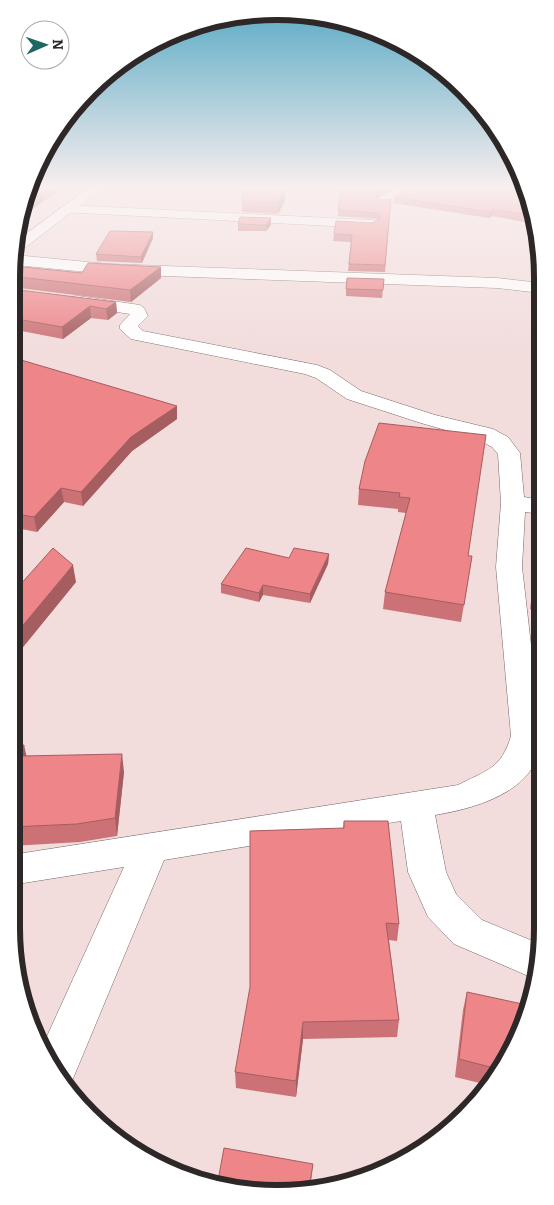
<svg xmlns="http://www.w3.org/2000/svg" width="554" height="1205" viewBox="0 0 554 1205" font-family="Bitter,serif">
  <style>
    .lines { fill: none; stroke-linecap: round; stroke-linejoin: round }
    .minor-casing { stroke: #7a6868; stroke-width: 1 }
    .primary-casing { stroke: #7a6868; stroke-width: 1 }
    .minor { fill: #fff; fill-rule: evenodd }
    .primary { fill: #fff; fill-rule: evenodd }
    .wall { fill: #cc7276 }
    .shaded-wall { fill: #a65d60 }
    .building { fill: #ed8589; stroke: #a65d60 }
    .rim { fill: none; stroke: #2e2727; stroke-width: 6 }
  </style>
  <rect width="100%" height="100%" fill="#f2dcdc"/>
  <g class="lines">
    <defs>
      <path id="minor" d="M400,186h14l-26,19h-10l-2,-3 2,-3z
        M66,205l305,15 5,1 2,3 -2,3 -5,1 -310,-16 -2,-3z
        M15,255l93,9 389,14 44,5v10l-44,-5 -389,-14 -93,-9z
        M78,296l62,9 4,3 4,8 -10,10 5,5 174,34 13,5 31,21 74,24 58,14 15,8 12,16 4,44 17,3v14l-16,-2 -3,55 20,173c-1,6 -2,13 -5,19 -16,37 -66,50 -102,56l11,57 10,22 26,26 58,24 -7,34 -79,-34 -26,-27 -20,-45 -7,-51 -237,39 -92,221 -6,3 -23,-39 81,-178 -113,18v-30l447,-70c29,-15 43,-16 53,-49l-15,-169 5,-64 -3,-49 -6,-7 -15,-8 -56,-16 -74,-24 -31,-21 -11,-4 -174,-35 -11,-10v-4l10,-11 -58,-9 -2,-4 2,-4z"/>
      <path id="primary" d="M91,186h14l-83,64 -6,1 3,-12z"/>
    </defs>
    <use href="#minor" class="minor-casing"/>
    <use href="#primary" class="primary-casing"/>
    <use href="#minor" class="minor"/>
    <use href="#primary" class="primary"/>
  </g>
  <path class="wall" d="M342,186h56l-21,12 1,2 13,-1 -6,73 -37,-1 3,-29 -18,-1 1,-7 44,-13 -2,-2 -38,-3v-6z
    M525,186l10,38 -43,-8 -3,2 -96,-15 1,-6z
    M285,190v11l-7,13 -36,-2v-11z
    M238,224l33,1 -5,6h-28z
    M153,238l-11,25 -45,-2 -1,-7z
    M13,266l69,7 79,-6v11l-30,24 -120,-15v-10z
    M384,279l-2,19 -36,-2v-7z
    M11,289l105,13 1,11 -9,7 -17,-2 -28,21 -52,-10z
    M11,357l166,62 -45,32 -49,55 -19,-4 -27,30 -26,-5z
    M536,406h5v72l-10,-1 2,-56z
    M379,423l89,133h4l-11,66 -78,-13 2,-17 21,-79 -8,-1v-3l-40,-4 1,-16z
    M541,522l1,89 -12,-2z
    M329,554l-1,10 -18,39 -47,-8 -4,7 -38,-9v-9l68,-26z
    M76,582l-57,70 -8,-2v-55z
    M542,629v24h-3z
    M11,746l16,10 97,16 -7,64 -37,6 -69,4z
    M344,821l55,103 -2,17 -8,-1 10,80 -2,17 -94,2 -7,58 -60,-9 -1,-16 108,-244z
    M467,992l56,37 -35,56 -33,-8 8,-67z"/>
  <path class="shaded-wall" d="M51,186h14l-7,4v1l-35,25 3,-13z
    M387,186h11l-21,11 -3,4 1,-6 2,-4z
    M285,190v11l-7,13v-12z
    M493,209l-1,7 -3,2 1,-6z
    M271,218v7l-5,6v-6z
    M153,232v6l-11,25 -1,-6z
    M161,267v11l-30,24 -1,-12z
    M116,302l1,11 -9,7 -2,-11z
    M90,306l1,12 -28,21 -1,-12z
    M177,406v13l-45,32 -49,55 -2,-14 50,-55z
    M61,488l3,14 -27,30 -3,-15z
    M329,554l-1,10 -18,39v-9z
    M73,565l3,17 -57,70 -4,-17z
    M263,585v10l-4,7v-9z
    M24,745l4,18 -6,-7z
    M122,754l2,18 -7,64 -2,-18z
    M303,1022v17l-7,58v-16z
    M313,1164l-3,25h-1z"/>
  <path class="building" d="M29,186h22l-25,17z
    M342,186h45l-10,5 -2,4 3,5 13,-1 -6,66 -36,-1 3,-29 -18,-1 2,-13 35,2 7,-2 2,-5 -3,-3 -39,-3z
    M409,186h116l9,30 -41,-7 -3,3 -96,-15z
    M244,188l41,2 -7,12 -36,-1z
    M240,217l31,1 -5,7 -28,-1z
    M110,231l43,1 -12,25 -45,-3z
    M88,263l73,4 -31,23 -119,-14 2,-10 69,7z
    M347,278l37,1 -1,11 -37,-1z
    M11,289l105,13 -10,7 -16,-3 -28,21 -51,-9z
    M11,357l166,49 -46,31 -50,55 -20,-4 -27,29 -23,-4z
    M536,406h5v56l-7,-1z
    M379,423l107,12 -18,121h4l-8,49 -79,-13 25,-94 -11,-1 1,-4 -41,-4 6,-28z
    M541,530l1,63 -9,-1z
    M53,548l20,17 -58,70 -4,-1v-39z
    M246,548l43,10 5,-10 35,6 -19,40 -47,-9 -4,8 -38,-9z
    M24,745l-2,11 100,-2 -7,64 -38,6 -66,3v-81z
    M344,821h44l11,103 -13,-1 13,97 -96,2 -7,59 -61,-9 15,-85v-156l94,-3z
    M467,992l60,13 -4,24 -25,40 -39,-10z
    M224,1148l89,16 -4,25h-84l-8,-3z"/>
  <linearGradient id="sky" x2="0" y2="1"><stop stop-color="#57a9c4"/><stop offset="0.53" stop-color="#f9efef"/><stop offset="1" stop-color="#f9efef" stop-opacity="0"/></linearGradient>
  <rect width="554" height="354" fill="url(#sky)"/>
  <path d="M0 0H554V1205H0ZM277 20H277A257 257 0 0 1 534 277V928A257 257 0 0 1 277 1185H277A257 257 0 0 1 20 928V277A257 257 0 0 1 277 20Z" fill="#fff" fill-rule="evenodd"/>
  <path class="rim" d="M277 20H277A257 257 0 0 1 534 277V928A257 257 0 0 1 277 1185H277A257 257 0 0 1 20 928V277A257 257 0 0 1 277 20Z"/>
  <g transform="translate(45 45) rotate(88)"><circle r="24" fill="#ffffff" stroke="#aba9a9"/>
  <path d="M0-4L9 19L0 12L-9 19Z" fill="#1e6861"/>
  <text y="-8" font-size="14" font-weight="bold" text-anchor="middle" fill="#2e2727">N</text>
  </g>
</svg>
